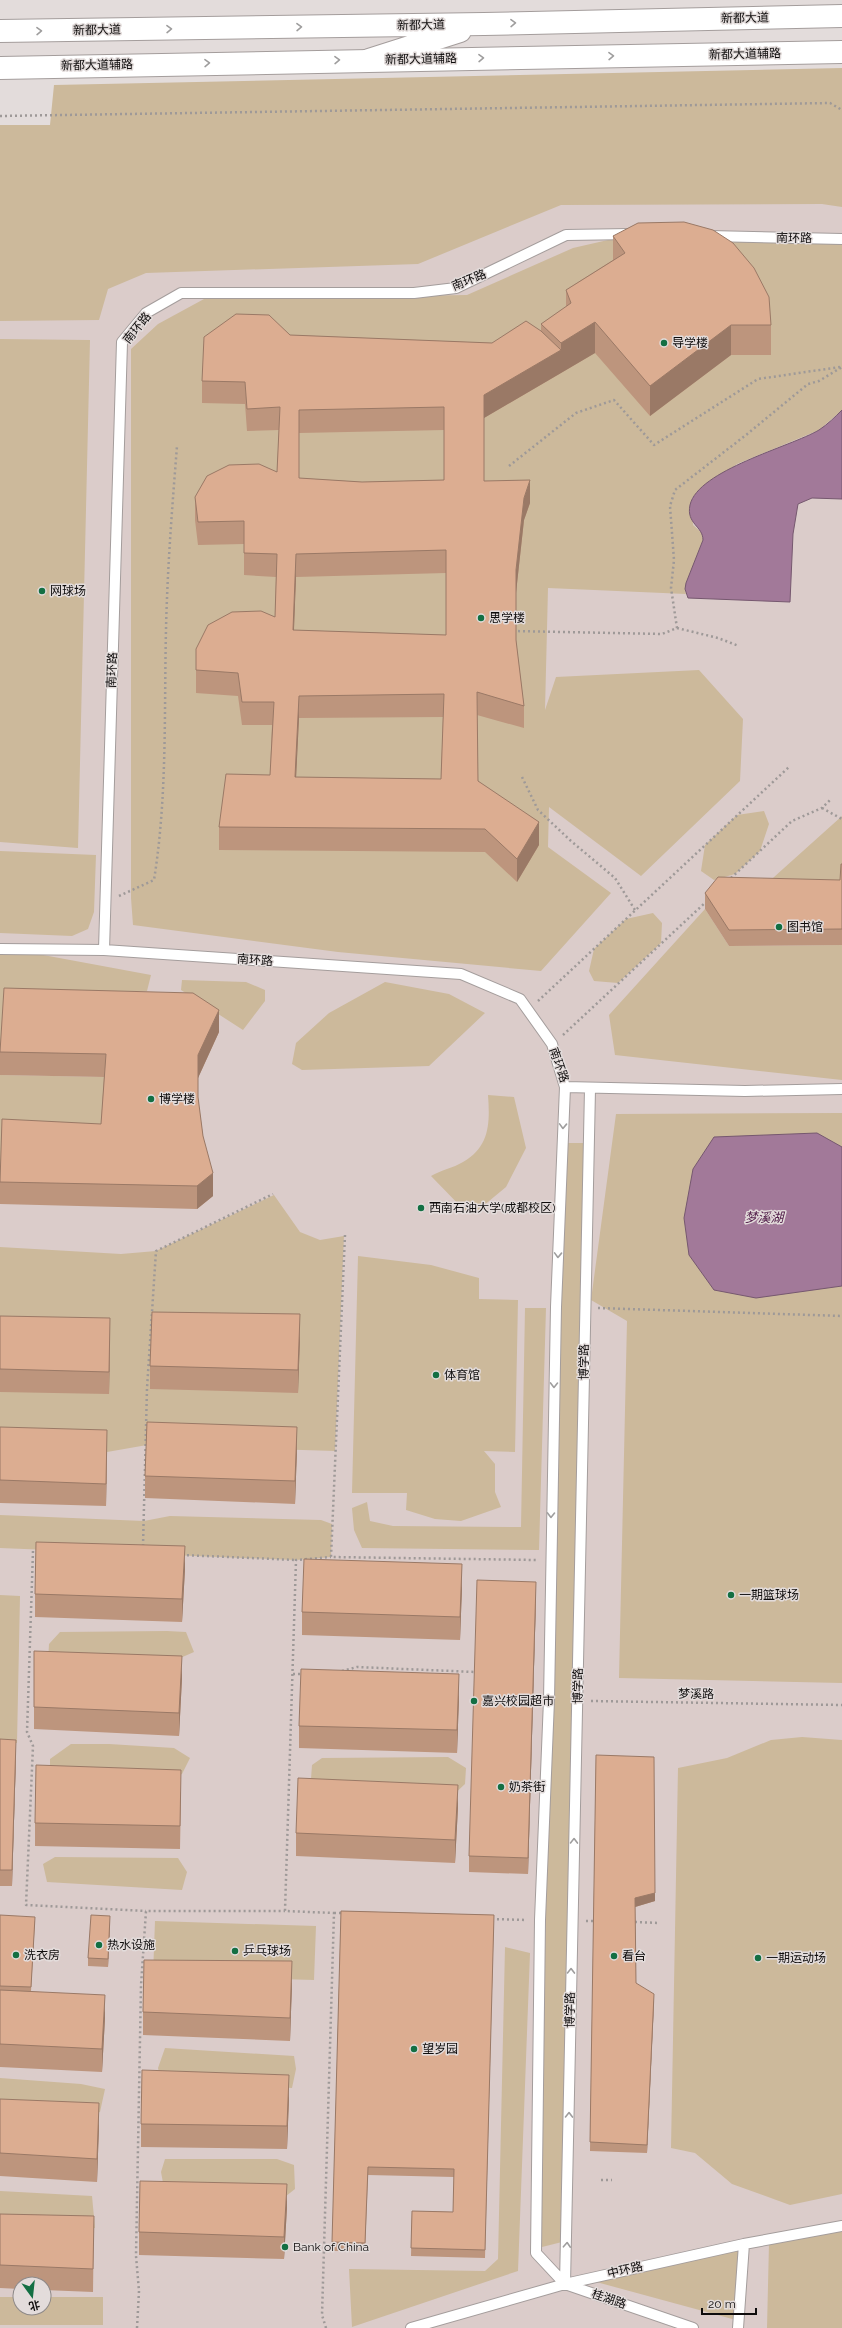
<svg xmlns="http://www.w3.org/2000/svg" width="842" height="2328" viewBox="0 0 842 2328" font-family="Raleway,'Noto Sans SC',sans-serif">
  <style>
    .built { fill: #dbccca; fill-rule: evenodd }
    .green { fill: #ccb99b }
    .water { fill: #a27999; stroke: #76586f }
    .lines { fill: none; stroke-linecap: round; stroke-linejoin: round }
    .service-casing { stroke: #a49d9c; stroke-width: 12 }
    .tertiary-casing { stroke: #a49d9c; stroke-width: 24 }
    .primary-casing { stroke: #a49d9c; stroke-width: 24 }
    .path { stroke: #9e9998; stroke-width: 2.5; stroke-dasharray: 2 3; stroke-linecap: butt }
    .service { stroke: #fff; stroke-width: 10 }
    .tertiary { stroke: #fff; stroke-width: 22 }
    .primary { stroke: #fff; stroke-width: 22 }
    .wall { fill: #bd957d; fill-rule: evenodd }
    .shaded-wall { fill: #9a7966 }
    .building { fill: #dcad91; stroke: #9a7966; fill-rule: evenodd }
    .oneway { stroke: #9f9e9e }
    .poi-dot { fill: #136f43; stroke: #e3dcdb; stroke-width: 1.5 }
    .labels { text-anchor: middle; stroke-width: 3; stroke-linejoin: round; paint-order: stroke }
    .street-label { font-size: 12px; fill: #0e0c0c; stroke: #e3dcdb }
    .poi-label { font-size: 12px; fill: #0e0c0c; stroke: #e3dcdb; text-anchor: start }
    .water-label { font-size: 13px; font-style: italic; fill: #54204c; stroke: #e3dcdb }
  </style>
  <rect width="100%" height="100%" fill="#e3dcdb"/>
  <path class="built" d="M842,116v2212h-842v-2196zM20,2284h24v24h-24z"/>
  <path class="green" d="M842,68v139l-20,-3 -261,1 -143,59 -272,9 -38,16 -9,31 -99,1v-196h50l4,-40z
    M608,240l234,2v168l-23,20 -82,34 -40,29 -5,5 1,27 10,9v6l-18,49 1,5 -138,-6 -3,122 11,-33 143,-7 44,49 -3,62 -99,95 -92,-69 -1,40 63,46 -70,78 -203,-19 -205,-27 -2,-27v-549l27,-25 46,-25 263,-4 106,-47z
    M0,339l90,1 -12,508 -78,-6z
    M764,811l5,13 -9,27 -25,23 -21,6 -13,-9 4,-26 32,-30z
    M842,816v64l-78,6z
    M0,851l96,4 -2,57 -6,17 -16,7 -72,-3z
    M705,909l24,37 113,-1v135l-227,-25 -6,-40z
    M653,913l9,10 -1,20 -43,40 -24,-2 -5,-10 5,-22 32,-30z
    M0,947l151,28 -4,16 -141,2 -6,82z
    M182,980l64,2 19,8v11l-22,29 -62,-40z
    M385,982l64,12 36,19 -56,53 -127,4 -10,-6 4,-21 33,-30z
    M0,1075l106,2 -5,70 -101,55z
    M488,1095l26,2 12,51 -20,39 -29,24h-12l-34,-35c10,-6 22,-8 32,-14 27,-15 27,-40 25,-67z
    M842,1113v570l-223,-5 8,-357 -36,-21 25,-186z
    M564,1143h23l-21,1098 -28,7z
    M274,1195l26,37 20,8 24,-4 -9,215 -188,-6 -40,7 -107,-2v-203l121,7 35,-3z
    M358,1256l73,9 48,13v21l39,1 -3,152 -31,-1 11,13v28l6,15 -40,14 -26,-2 -29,-9 1,-17h-55z
    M525,1308h21l-7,242 -177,-2 -8,-18 -2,-22 15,-6 3,19 23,5 128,1z
    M0,1515l144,6 26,-5 151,4 11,4 -1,33 -35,3 -296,-12z
    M0,1595l20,1 -3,147h-17z
    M167,1631l19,1 8,20 -39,17 -107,-8 1,-17 11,-12z
    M802,1737l40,3v454l-52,11 -58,-21 -37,-31 -24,-5 7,-380 49,-10 44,-18z
    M71,1744h38l65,4 16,10 -8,16 -17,7 -115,-6v-16z
    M448,1757l18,11 -1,16 -15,14 -139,-19 1,-14 10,-7z
    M55,1857l123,1 9,14 -5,18 -135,-8 -4,-18z
    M155,1921l161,5 -2,54 -161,-5z
    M505,1947l25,6 -12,318 -166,56 -3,-58 136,2 13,-12z
    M165,2048l129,8 2,13 -4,19 -131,-7 -3,-13z
    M0,2078l81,6 24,5 -5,23 -27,7 -73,-8z
    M165,2159h112l17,6 1,24 -14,11 -117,-12 -3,-16z
    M0,2191l92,5 3,32 -95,-1z
    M842,2228v100h-75l2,-85z
    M742,2247l-6,73 -147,-40z
    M0,2297h20v11h24v-11h59v28h-103z"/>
  <path class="water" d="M842,410v89l-30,-1 -14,6 -5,30 -3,68 -102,-4 -3,-9 1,-6 17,-43c0,-14 -17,-16 -13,-35 8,-35 100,-58 129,-75 9,-6 16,-13 23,-20z
    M817,1133l25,14v139l-86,12 -42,-8 -25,-35 -5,-37 9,-49 21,-32z"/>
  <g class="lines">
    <defs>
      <path id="service" d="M631,234l-65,1 -110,53 -42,5h-233l-35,20 -24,29 -18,608 357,24 59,25 32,45 13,43 180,4 97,-2
        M709,236l133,3
        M0,949l104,1
        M565,1087l-9,220 -7,393 -9,220 -4,333 29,31 128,44
        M565,2284l25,-1195
        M411,2328l154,-44 179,-40 98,-18
        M738,2328l6,-84"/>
      <path id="tertiary" d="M0,68l842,-16"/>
      <path id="primary" d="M0,31l484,-7 358,-8
        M369,60l91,-29"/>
    </defs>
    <use href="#service" class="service-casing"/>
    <use href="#tertiary" class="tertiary-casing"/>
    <use href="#primary" class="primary-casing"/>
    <path class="path" d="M0,116l830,-13 12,7
      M509,466l67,-53 38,-13 40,45 104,-66 82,-12
      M677,628l41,10 21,8
      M513,631l149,3 15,-6 -6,-40 3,-28 -4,-54 5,-16 71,-55 62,-51 11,-3 23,-14
      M522,777l16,33 33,31 44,37 20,32
      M822,808l20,11
      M731,878l61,-57 30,-13 9,-9
      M119,896l35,-16c15,-94 9,-188 13,-282 2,-51 6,-101 10,-152
      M538,1001l251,-234
      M563,1035l144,-134
      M345,1235l-14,322 206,3
      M598,1308l244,8
      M143,1546l4,-158 9,-137 117,-57
      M38,1551h-5l-6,181 6,14 -7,159 120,6
      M182,1555l114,5
      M342,1671l15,-4 118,5
      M293,1674h10
      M591,1701l251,4
      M334,1913h9
      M492,1919l35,1
      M586,1921h8
      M635,1922l25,1
      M601,2180h11
      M137,2328l2,-37 -3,-35 5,-271 5,-74h139
      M326,2328l-4,-13 12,-402 -49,-2 11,-351 35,-3"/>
    <use href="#service" class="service"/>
    <use href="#tertiary" class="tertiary"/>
    <use href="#primary" class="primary"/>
  </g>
  <path class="wall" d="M613,236l158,89v30h-40l-81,61 -55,-63 -34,20 -77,45v63l46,22 -6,17 -8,72v48l8,66v22l-47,-13 1,66 61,64 -22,37 -32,-30 -266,-2v-23l51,-52 2,-50h-30l-4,-29 -42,-3v-44l79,-32 1,-40 -32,-2v-31l-46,1 -3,-25v-23l82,-25 2,-42 -32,1 -2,-27 -43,-1v-22l88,-46 202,8 49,-12v-7l25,-17v-17l47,-30zM444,430v50l-82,2 -63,-4v-45zM446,573v62l-152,-5 2,-53zM443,717l-2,62 -145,-2 3,-59z
    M842,864v81l-113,1 -24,-37v-16l135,-13z
    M219,1032l-21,46v21l5,37 10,60 -16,13 -197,-5v-24l101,-56 3,-47 -104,-2v-23z
    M0,1316l110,25 -1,53 -109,-2z
    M300,1337l-2,56 -148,-4v-23z
    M0,1427l107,25 -1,54 -106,-3z
    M297,1449l-2,55 -150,-6v-22z
    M185,1569l-3,53 -147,-5v-23z
    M462,1587l-2,53 -158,-5v-23z
    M536,1598l-8,276 -59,-2v-16z
    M182,1678l-3,58 -145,-7v-22z
    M459,1696l-2,57 -158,-5v-22z
    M0,1739l16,17 -4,130h-12z
    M596,1755l59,146 -20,6 1,76 18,19 -7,151 -57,-2z
    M181,1792l-1,57 -145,-3v-23z
    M458,1807l-3,56 -159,-7v-23z
    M341,1911l153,4 -9,343 -74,-2 1,-45 41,1 1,-35 -86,-2 -3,76h-33z
    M0,1915l35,6 -4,70 74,27 -3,54 -102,-5z
    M110,1924l-2,43 -20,-1v-8z
    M292,1983l-2,58 -147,-6v-23z
    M289,2097l-2,52 -146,-2v-23z
    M0,2099l99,26 -2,57 -97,-6z
    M287,2207l-3,52 -145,-4v-23z
    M0,2214l94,2 -1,76 -49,-2v-6h-24v5l-20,-1z"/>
  <path class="shaded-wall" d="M595,322v31l-34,20 -77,45v-23l77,-45v-7z
    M731,325v30l-81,61v-30z
    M530,480v23l-6,17 -8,73v-23l8,-72z
    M296,554v23l-3,76v-23z
    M299,696v22l-4,82v-23z
    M539,822v23l-22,37v-23z
    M219,1010v22l-21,46v-23z
    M213,1173v23l-16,13v-23z
    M300,1314v23l-2,56v-23z
    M110,1318v23l-1,53v-22z
    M297,1427v22l-2,55v-23z
    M107,1430v22l-1,54v-22z
    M185,1546v23l-3,53v-23z
    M462,1564v23l-2,53v-23z
    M536,1582v16l-8,276v-16z
    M182,1656v22l-3,58v-23z
    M459,1674v22l-2,57v-23z
    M16,1740v16l-4,130v-16z
    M458,1785v22l-3,56v-23z
    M655,1893v8l-20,6v-9z
    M110,1916v8l-2,43v-8z
    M292,1961v22l-2,58v-23z
    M654,1994v8l-7,151v-8z
    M105,1995v23l-3,54v-23z
    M289,2075v22l-2,52v-23z
    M99,2103v22l-2,57v-23z
    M287,2184v23l-3,52v-22z"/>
  <path class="building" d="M684,222l29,8 20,13 21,25 15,29 2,28h-40l-81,61 -55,-64 -34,21 -20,-19 30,-21 -5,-13 59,-37 -12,-17 25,-13z
    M236,314l33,1 21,20 202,8 34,-22 15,10 20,19 -77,45v86l46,-1 -6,18 -8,72v70l8,66 -47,-14 1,89 61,41 -22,37 -32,-30 -266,-2 7,-53 44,1 4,-73h-32l-4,-29 -42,-3v-21l12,-24 24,-13 29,-1 14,6 2,-63 -33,-1v-32l-46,1 -3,-25 12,-21 22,-11 30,-1 18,8 3,-65 -33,2 -2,-27 -43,-1 2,-44zM444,407v73l-82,2 -63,-4v-68zM446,550v85l-153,-5 3,-76zM444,694l-3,85 -146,-2 4,-81z
    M841,864h1v65l-113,1 -24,-37 13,-16 122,3z
    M4,988l189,5 26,17 -21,45v42l5,39 10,37 -16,13 -197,-4 2,-63 99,5 5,-70 -106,-2z
    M152,1312l148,2 -2,56 -148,-4z
    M0,1316l110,2 -1,54 -109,-3z
    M147,1422l150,5 -2,54 -150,-5z
    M0,1427l107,3 -1,54 -106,-4z
    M36,1542l149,4 -3,53 -147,-5z
    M304,1559l158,5 -2,53 -158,-5z
    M477,1580l59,2 -8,276 -59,-2z
    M34,1651l148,5 -3,57 -145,-6z
    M301,1669l158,5 -2,56 -158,-4z
    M0,1739l16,1 -4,130h-12z
    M596,1755l58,2 1,136 -20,5 1,85 18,11 -7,151 -57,-3z
    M36,1765l145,5 -1,56 -145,-3z
    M298,1778l160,7 -3,55 -159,-7z
    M341,1911l153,4 -9,335 -74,-2 1,-37 41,1 1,-43 -86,-2 -3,76 -33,-1z
    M0,1915l35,2 -4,70 -31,-1z
    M91,1915l19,1 -2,43 -20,-1z
    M144,1960l148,1 -2,57 -147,-6z
    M0,1990l105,5 -3,54 -102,-5z
    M142,2070l147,5 -2,51 -146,-2z
    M0,2099l99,4 -2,56 -97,-6z
    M140,2181l147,3 -3,53 -145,-5z
    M0,2214l94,2 -1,53 -93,-4z"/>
  <defs><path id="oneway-chevron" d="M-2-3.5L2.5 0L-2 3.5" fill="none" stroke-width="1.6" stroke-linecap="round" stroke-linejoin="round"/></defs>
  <g class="oneway">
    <use href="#oneway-chevron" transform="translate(513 23) rotate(-1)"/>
    <use href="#oneway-chevron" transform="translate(299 27) rotate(-1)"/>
    <use href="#oneway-chevron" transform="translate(169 29) rotate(-1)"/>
    <use href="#oneway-chevron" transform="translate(39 31) rotate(-1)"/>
    <use href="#oneway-chevron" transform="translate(611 56) rotate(-1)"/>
    <use href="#oneway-chevron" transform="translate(481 58) rotate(-1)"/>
    <use href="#oneway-chevron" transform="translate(337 60) rotate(-1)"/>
    <use href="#oneway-chevron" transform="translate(207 63) rotate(-1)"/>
    <use href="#oneway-chevron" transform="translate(563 1126) rotate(92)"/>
    <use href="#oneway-chevron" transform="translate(558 1255) rotate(92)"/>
    <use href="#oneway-chevron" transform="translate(554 1385) rotate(91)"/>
    <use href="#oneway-chevron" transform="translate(551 1515) rotate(91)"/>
    <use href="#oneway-chevron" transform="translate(574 1841) rotate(-89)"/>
    <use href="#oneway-chevron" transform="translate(571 1971) rotate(-89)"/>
    <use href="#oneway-chevron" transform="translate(569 2115) rotate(-89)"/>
    <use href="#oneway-chevron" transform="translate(567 2245) rotate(-87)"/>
  </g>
  <g class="poi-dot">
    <circle cx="664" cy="343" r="4"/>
    <circle cx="42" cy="591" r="4"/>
    <circle cx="481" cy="618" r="4"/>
    <circle cx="779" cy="927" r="4"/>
    <circle cx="151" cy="1099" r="4"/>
    <circle cx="421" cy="1208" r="4"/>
    <circle cx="436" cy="1375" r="4"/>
    <circle cx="731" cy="1595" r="4"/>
    <circle cx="474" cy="1701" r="4"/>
    <circle cx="501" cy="1787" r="4"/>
    <circle cx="99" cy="1945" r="4"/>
    <circle cx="235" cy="1951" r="4"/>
    <circle cx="16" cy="1955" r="4"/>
    <circle cx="614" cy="1956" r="4"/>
    <circle cx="758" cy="1958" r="4"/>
    <circle cx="414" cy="2049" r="4"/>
    <circle cx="285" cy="2247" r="4"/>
  </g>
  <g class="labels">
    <g class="street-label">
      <text transform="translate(745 18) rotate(-1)" y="4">新都大道</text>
      <text transform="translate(421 25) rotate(-1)" y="4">新都大道</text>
      <text transform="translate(97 30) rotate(-1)" y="4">新都大道</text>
      <text transform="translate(745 54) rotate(-1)" y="4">新都大道辅路</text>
      <text transform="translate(421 59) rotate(-1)" y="4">新都大道辅路</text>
      <text transform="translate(97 65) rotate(-1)" y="4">新都大道辅路</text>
      <text transform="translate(794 238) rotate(1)" y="4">南环路</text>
      <text transform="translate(469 280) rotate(-22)" y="4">南环路</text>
      <text transform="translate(137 328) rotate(-51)" y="4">南环路</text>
      <text transform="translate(112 670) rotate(-88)" y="4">南环路</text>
      <text transform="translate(255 960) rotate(4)" y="4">南环路</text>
      <text transform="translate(559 1065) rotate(71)" y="4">南环路</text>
      <text transform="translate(584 1362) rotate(-89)" y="4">博学路</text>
      <text transform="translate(578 1686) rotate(-89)" y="4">博学路</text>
      <text transform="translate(696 1694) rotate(1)" y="4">梦溪路</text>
      <text transform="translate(570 2010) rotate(-89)" y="4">博学路</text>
      <text transform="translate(625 2270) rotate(-13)" y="4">中环路</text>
      <text transform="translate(609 2299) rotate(19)" y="4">桂湖路</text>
    </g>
    <g class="poi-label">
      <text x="672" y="347">导学楼</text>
      <text x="50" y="595">网球场</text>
      <text x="489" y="622">思学楼</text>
      <text x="787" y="931">图书馆</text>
      <text x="159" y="1103">博学楼</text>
      <text x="429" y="1212">西南石油大学(成都校区)</text>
      <text x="444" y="1379">体育馆</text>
      <text x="739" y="1599">一期篮球场</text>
      <text x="482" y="1705">嘉兴校园超市</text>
      <text x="509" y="1791">奶茶街</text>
      <text x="107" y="1949">热水设施</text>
      <text x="243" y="1955">乒乓球场</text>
      <text x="24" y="1959">洗衣房</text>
      <text x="622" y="1960">看台</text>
      <text x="766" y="1962">一期运动场</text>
      <text x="422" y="2053">望岁园</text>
      <text x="293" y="2251">Bank of China</text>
    </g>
    <g class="water-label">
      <text x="764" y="1222">梦溪湖</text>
    </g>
  </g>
  <g transform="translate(32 2296) rotate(165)"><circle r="19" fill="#e3dcdb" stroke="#8e8988"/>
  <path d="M0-3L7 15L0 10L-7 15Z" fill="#136f43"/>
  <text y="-6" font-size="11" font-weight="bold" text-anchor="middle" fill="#0e0c0c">北</text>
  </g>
  <path d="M702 2308v6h54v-6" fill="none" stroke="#0e0c0c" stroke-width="2"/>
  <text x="708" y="2308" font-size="12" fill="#0e0c0c" stroke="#e3dcdb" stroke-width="3" paint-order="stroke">20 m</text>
</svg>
